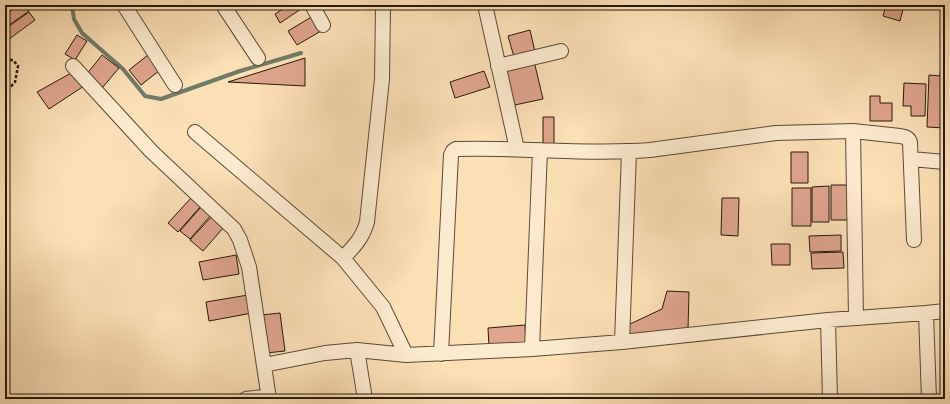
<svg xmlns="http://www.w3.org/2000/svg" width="950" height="404" viewBox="0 0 950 404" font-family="'Old Standard TT',serif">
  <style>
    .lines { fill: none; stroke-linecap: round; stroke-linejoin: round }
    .stream { stroke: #6f7b69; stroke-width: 4 }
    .building { fill: #dfa58e; stroke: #25190a }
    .street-casing { stroke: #5a4a35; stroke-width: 16 }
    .path { stroke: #25190a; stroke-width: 2.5; stroke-dasharray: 3 2; stroke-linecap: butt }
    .street { stroke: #fceacf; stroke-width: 14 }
  </style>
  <rect width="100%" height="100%" fill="#fbdfb5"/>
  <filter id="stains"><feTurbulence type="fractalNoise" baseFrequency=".005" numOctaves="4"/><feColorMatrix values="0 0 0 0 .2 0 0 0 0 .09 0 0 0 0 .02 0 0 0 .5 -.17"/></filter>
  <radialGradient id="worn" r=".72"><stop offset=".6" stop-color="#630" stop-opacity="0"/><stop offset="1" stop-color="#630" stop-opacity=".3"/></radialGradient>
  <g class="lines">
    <path class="stream" d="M72,5l2,14 8,14 41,36 22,27 16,3 79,-28 61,-18"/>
  </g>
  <path class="building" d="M19,5h5l5,6 -24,17v-13z
    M289,5h18l-27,18 -5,-9z
    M886,5h18l-4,16 -17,-5z
    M29,12l6,8 -30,22v-13z
    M945,14v21l-5,-1z
    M313,16l8,15 -24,14 -9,-14z
    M530,30l5,22 -21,5 -6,-21z
    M77,35l10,6 -12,19 -10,-6z
    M102,55l17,13 -17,20 -16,-13z
    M148,55l12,15 -19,15 -12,-15z
    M305,58v28l-77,-4z
    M534,61l9,38 -33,7 -9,-38z
    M941,63h4v65l-18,-1 2,-52 11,1z
    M484,71l6,16 -35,11 -5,-16z
    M73,72l14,12 -38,25 -12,-17z
    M904,83l22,1 -1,32h-14v-10h-8z
    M870,96h10v7h12v18h-22z
    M543,117h11v30h-11z
    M791,152h17v31h-17z
    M831,185h17v35h-17z
    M829,186v36h-17v-35z
    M792,188h19v38h-19z
    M191,198l10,8 -23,26 -10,-9z
    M722,198h17l-1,38 -17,-1z
    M201,207l10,8 -21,24 -10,-8z
    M212,216l12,11 -21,24 -13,-11z
    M841,235v16l-31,1 -1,-16z
    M771,244h19v21h-18z
    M843,252l1,16 -32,1 -1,-16z
    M236,255l3,19 -36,6 -4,-18z
    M667,291l22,1 -1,37 -57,10 -3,-14 34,-16z
    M248,295l4,18 -43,8 -3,-19z
    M280,313l5,38 -19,2 -5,-38z
    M525,325l1,19 -37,3 -1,-19z"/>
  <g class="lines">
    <defs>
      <path id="street" d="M124,5l51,80
        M223,5l35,53
        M312,5l11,20
        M485,5l32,144
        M73,66l78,85 83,78 6,11 9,27 20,132
        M498,66l63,-15
        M853,131l3,187
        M195,132l148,126 40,49 23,48
        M911,159l34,3
        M343,258c11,-11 20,-21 24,-36l15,-143 1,-74
        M926,313l3,86
        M828,320l2,79
        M622,342l7,-190
        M532,349l8,-199
        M357,350l49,5 126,-6 90,-7 206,-22 98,-7 19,-2
        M441,354l10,-199 2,-4 3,-2c65,-2 129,6 194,1l126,-17 77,-2 47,5c5,1 8,1 10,6l4,98
        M264,365l61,-12 32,-3 8,49
        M246,399l23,-3"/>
    </defs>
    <use href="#street" class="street-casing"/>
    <path class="path" d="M5,60h8l5,6 -3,16 -10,11"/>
    <use href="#street" class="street"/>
  </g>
  <rect width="950" height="404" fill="none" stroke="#fbdfb5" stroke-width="20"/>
  <rect x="6" y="6" width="938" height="392" fill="none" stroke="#25190a" stroke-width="2"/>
  <rect x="10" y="10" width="930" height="384" fill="none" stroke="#25190a"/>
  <rect width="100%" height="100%" filter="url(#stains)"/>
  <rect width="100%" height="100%" fill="url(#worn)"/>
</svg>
